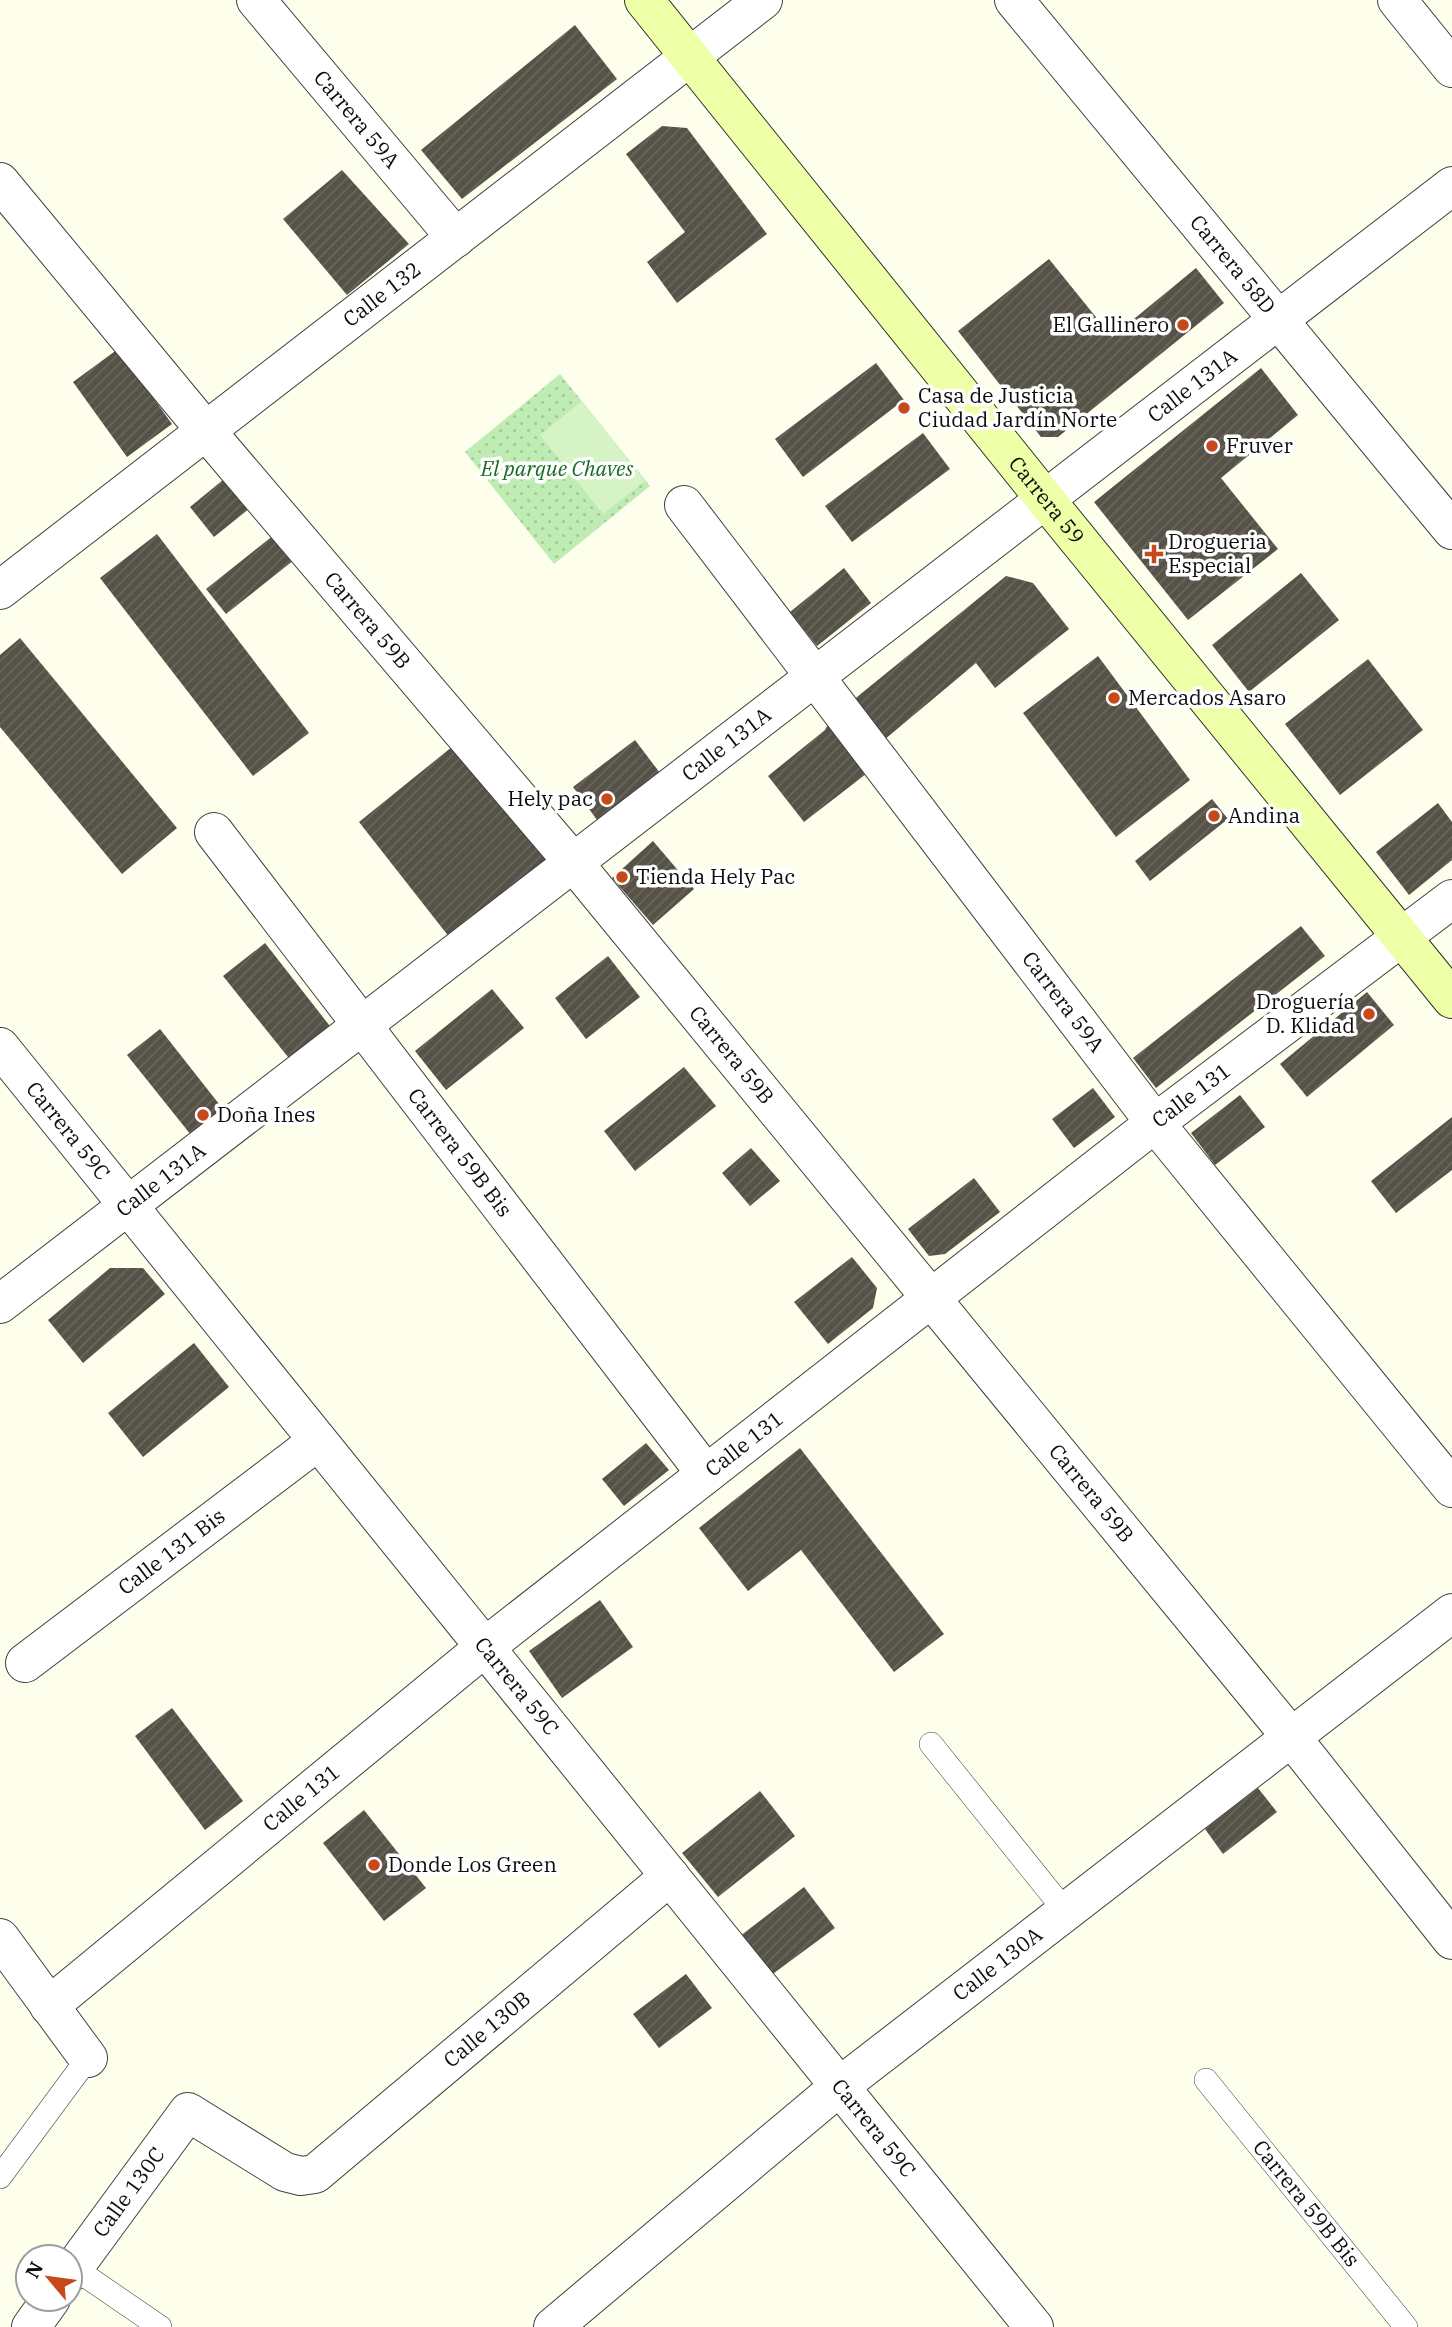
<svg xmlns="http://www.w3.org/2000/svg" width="1452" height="2327" viewBox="0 0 1452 2327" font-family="'IBM Plex Serif',serif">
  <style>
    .park { fill: url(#park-dots) }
    .pitch { fill: #d5f3c5 }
    .building { fill: url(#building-hatch) }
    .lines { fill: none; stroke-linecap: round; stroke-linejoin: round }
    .lane-casing { stroke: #404040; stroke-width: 24 }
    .street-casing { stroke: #404040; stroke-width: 40 }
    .secondary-casing { stroke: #2f2f2f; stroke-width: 40 }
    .lane { stroke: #fff; stroke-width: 23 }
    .street { stroke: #fff; stroke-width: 38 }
    .secondary { stroke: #edffa7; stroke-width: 38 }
    .poi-dot { fill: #c7481a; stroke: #fff; stroke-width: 2.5 }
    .labels { text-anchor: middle; stroke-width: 7; stroke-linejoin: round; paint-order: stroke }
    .street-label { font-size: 21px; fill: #0d0d0d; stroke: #fff }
    .poi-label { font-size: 21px; fill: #0d0d0d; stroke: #fff; text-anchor: start }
    .park-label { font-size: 21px; font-style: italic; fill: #186921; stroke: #fff }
  </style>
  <defs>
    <pattern id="park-dots" width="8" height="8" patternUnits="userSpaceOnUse" patternTransform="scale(1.75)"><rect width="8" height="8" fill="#bfecb3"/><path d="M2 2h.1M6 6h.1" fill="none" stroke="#a3c999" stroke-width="1.8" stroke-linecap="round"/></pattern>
    <pattern id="building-hatch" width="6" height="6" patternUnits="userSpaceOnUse" patternTransform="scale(1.75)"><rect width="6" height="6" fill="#565248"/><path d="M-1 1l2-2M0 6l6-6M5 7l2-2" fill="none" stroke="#69665e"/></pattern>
  </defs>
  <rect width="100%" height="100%" fill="#fdffec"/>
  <path class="park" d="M560,374l90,112 -96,78 -89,-112z"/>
  <path class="pitch" d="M582,401l63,80 -42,33 -63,-79z"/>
  <path class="building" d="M575,25l42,54 -155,120 -41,-49z
    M662,126l25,2 80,106 -90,69 -30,-41 38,-30 -59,-78z
    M342,170l67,74 -62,51 -64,-76z
    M1049,259l63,78 84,-69 28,35 -166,134h-17l-83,-106z
    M118,349l54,75 -45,33 -54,-75z
    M876,363l28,37 -101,77 -28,-38z
    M1261,368l37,47 -77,63 57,71 -90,71 -94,-118z
    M923,433l27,36 -98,73 -27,-36z
    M235,470l25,30 -46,37 -24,-30z
    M279,531l20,25 -73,58 -20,-25z
    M157,534l152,199 -56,43 -153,-198z
    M844,568l27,35 -54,43 -27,-34z
    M1301,573l38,47 -90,72 -37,-47z
    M1006,576l27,7 36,46 -74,59 -19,-25 -92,77 -32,-39z
    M20,638l157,190 -55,46 -122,-147v-72z
    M1098,656l92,124 -74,57 -93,-124z
    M1368,659l55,71 -83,65 -55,-71z
    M828,724l38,50 -62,48 -36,-46 57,-46z
    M635,740l28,37 -63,47 -27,-37z
    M458,742l98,124 -99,81 -98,-125z
    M1212,799l16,20 -78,62 -15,-20z
    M1438,803l14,19v38l-43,35 -33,-43z
    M653,841l41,48 -41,36 -41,-47z
    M1301,926l24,30 -169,132 -23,-30z
    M265,943l68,87 -41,32 -69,-86z
    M608,956l32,41 -54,42 -31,-41z
    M492,989l32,39 -78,62 -31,-39z
    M1367,992l27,33 -87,72 -27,-33z
    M160,1029l63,80 -32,26 -64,-80z
    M684,1067l32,39 -81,65 -31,-40z
    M1093,1088l22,29 -41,31 -22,-29z
    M1240,1095l25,32 -50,38 -24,-32z
    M1452,1117v53l-56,43 -25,-32z
    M751,1148l29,33 -30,25 -28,-33z
    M974,1178l26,34 -55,42 -16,2 -21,-27z
    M852,1257l25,31 -4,20 -45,36 -34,-42z
    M110,1268h33l22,26 -82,69 -35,-43z
    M194,1343l35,44 -86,70 -35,-44z
    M646,1443l23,27 -45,36 -22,-27z
    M800,1448l144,186 -50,38 -93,-122 -53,41 -49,-63z
    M600,1600l33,47 -71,51 -33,-47z
    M172,1708l71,93 -38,29 -70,-94z
    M1258,1788l19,24 -54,42 -18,-25z
    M760,1791l35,45 -77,61 -36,-44z
    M364,1810l62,78 -42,33 -61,-78z
    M804,1887l31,41 -65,48 -30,-40z
    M686,1974l26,34 -53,40 -26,-34z"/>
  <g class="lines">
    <defs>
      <g id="lane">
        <path d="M931,1744l135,168"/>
        <path id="s1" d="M1206,2080l200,247"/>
        <path d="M0,2177l88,-119"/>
        <path d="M74,2268l86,59"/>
      </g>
      <g id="street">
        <path id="s2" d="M256,0l200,238"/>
        <path id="s3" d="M1014,0l438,530"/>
        <path d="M1397,0l55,68"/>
        <path id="s4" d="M0,182l206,249 367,431 719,876 160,202"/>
        <path id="s5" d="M684,505l471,618 297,365"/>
        <path id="s6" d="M0,590l763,-590"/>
        <path id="s7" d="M214,832l492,642"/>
        <path id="s8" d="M0,1047l1034,1280"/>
        <path id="s9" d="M0,1304l1452,-1118"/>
        <path id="s10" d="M25,1663l293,-222"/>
        <path d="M0,1938l88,120"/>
        <path id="s11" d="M49,2006l436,-359 670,-524 297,-224"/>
        <path id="s12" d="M70,2273l118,-161 97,60 16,4 14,-2 355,-298"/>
        <path d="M31,2327l20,-28"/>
        <path id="s13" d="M553,2327l287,-241 612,-473"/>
      </g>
      <g id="secondary">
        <path id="s14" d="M644,0l401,499 407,500"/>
      </g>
    </defs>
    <use href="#lane" class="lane-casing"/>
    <use href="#street" class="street-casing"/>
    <use href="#secondary" class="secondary-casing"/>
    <use href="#lane" class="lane"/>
    <use href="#street" class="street"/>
    <use href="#secondary" class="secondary"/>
  </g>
  <g class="poi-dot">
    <circle cx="1183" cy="325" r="7"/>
    <circle cx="904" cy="408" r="7"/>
    <circle cx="1212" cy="446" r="7"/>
    <path d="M1150.5 543.5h7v7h7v7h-7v7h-7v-7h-7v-7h7z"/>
    <circle cx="1114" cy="698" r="7"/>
    <circle cx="607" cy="799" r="7"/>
    <circle cx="1214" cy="816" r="7"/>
    <circle cx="622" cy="877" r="7"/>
    <circle cx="1369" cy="1014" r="7"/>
    <circle cx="203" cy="1115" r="7"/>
    <circle cx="374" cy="1865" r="7"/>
  </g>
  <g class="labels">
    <g class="street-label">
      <text dy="7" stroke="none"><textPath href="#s2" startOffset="156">Carrera 59A</textPath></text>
      <text dy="7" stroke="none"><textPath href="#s3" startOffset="343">Carrera 58D</textPath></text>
      <text dy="7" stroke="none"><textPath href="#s6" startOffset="483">Calle 132</textPath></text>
      <text dy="7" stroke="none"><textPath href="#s9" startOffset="1505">Calle 131A</textPath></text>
      <text dy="7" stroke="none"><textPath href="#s14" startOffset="642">Carrera 59</textPath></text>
      <text dy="7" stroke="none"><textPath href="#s4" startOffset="572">Carrera 59B</textPath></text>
      <text dy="7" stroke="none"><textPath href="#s9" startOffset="917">Calle 131A</textPath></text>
      <text dy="7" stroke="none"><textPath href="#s5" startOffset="625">Carrera 59A</textPath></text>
      <text dy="7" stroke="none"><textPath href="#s4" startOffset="1139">Carrera 59B</textPath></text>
      <text dy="7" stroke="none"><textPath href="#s11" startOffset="1461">Calle 131</textPath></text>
      <text dy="7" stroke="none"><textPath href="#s8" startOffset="108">Carrera 59C</textPath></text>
      <text dy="7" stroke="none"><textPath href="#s7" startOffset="404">Carrera 59B Bis</textPath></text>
      <text dy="7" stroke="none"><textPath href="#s9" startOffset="203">Calle 131A</textPath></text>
      <text dy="7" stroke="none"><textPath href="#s11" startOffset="894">Calle 131</textPath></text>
      <text dy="7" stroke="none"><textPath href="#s4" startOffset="1706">Carrera 59B</textPath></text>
      <text dy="7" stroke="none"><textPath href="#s10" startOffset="184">Calle 131 Bis</textPath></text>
      <text dy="7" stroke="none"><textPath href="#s8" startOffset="822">Carrera 59C</textPath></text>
      <text dy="7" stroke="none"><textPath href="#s11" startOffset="327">Calle 131</textPath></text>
      <text dy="7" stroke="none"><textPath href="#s13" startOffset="574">Calle 130A</textPath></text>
      <text dy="7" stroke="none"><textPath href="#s12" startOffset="569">Calle 130B</textPath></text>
      <text dy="7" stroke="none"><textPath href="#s8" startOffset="1390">Carrera 59C</textPath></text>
      <text dy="7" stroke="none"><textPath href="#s12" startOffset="100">Calle 130C</textPath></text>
      <text dy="7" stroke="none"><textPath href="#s1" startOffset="159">Carrera 59B Bis</textPath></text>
    </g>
    <g class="poi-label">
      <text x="1169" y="332" text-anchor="end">El Gallinero</text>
      <text x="918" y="403">Casa de Justicia<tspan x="918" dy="24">Ciudad Jardín Norte</tspan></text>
      <text x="1226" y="453">Fruver</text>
      <text x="1168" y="549">Drogueria<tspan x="1168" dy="24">Especial</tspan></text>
      <text x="1128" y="705">Mercados Asaro</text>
      <text x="593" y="806" text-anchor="end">Hely pac</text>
      <text x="1228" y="823">Andina</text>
      <text x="636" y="884">Tienda Hely Pac</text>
      <text x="1355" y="1009" text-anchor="end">Droguería<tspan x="1355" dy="24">D. Klidad</tspan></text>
      <text x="217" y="1122">Doña Ines</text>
      <text x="388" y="1872">Donde Los Green</text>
    </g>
    <g class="park-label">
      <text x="557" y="476">El parque Chaves</text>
    </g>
  </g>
  <g transform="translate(49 2278) rotate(299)"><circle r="33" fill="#ffffff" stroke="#9e9e9e" stroke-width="2"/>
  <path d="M0-5L12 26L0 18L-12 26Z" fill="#c7481a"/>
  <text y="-10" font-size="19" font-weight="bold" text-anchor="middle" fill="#0d0d0d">N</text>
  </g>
</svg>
